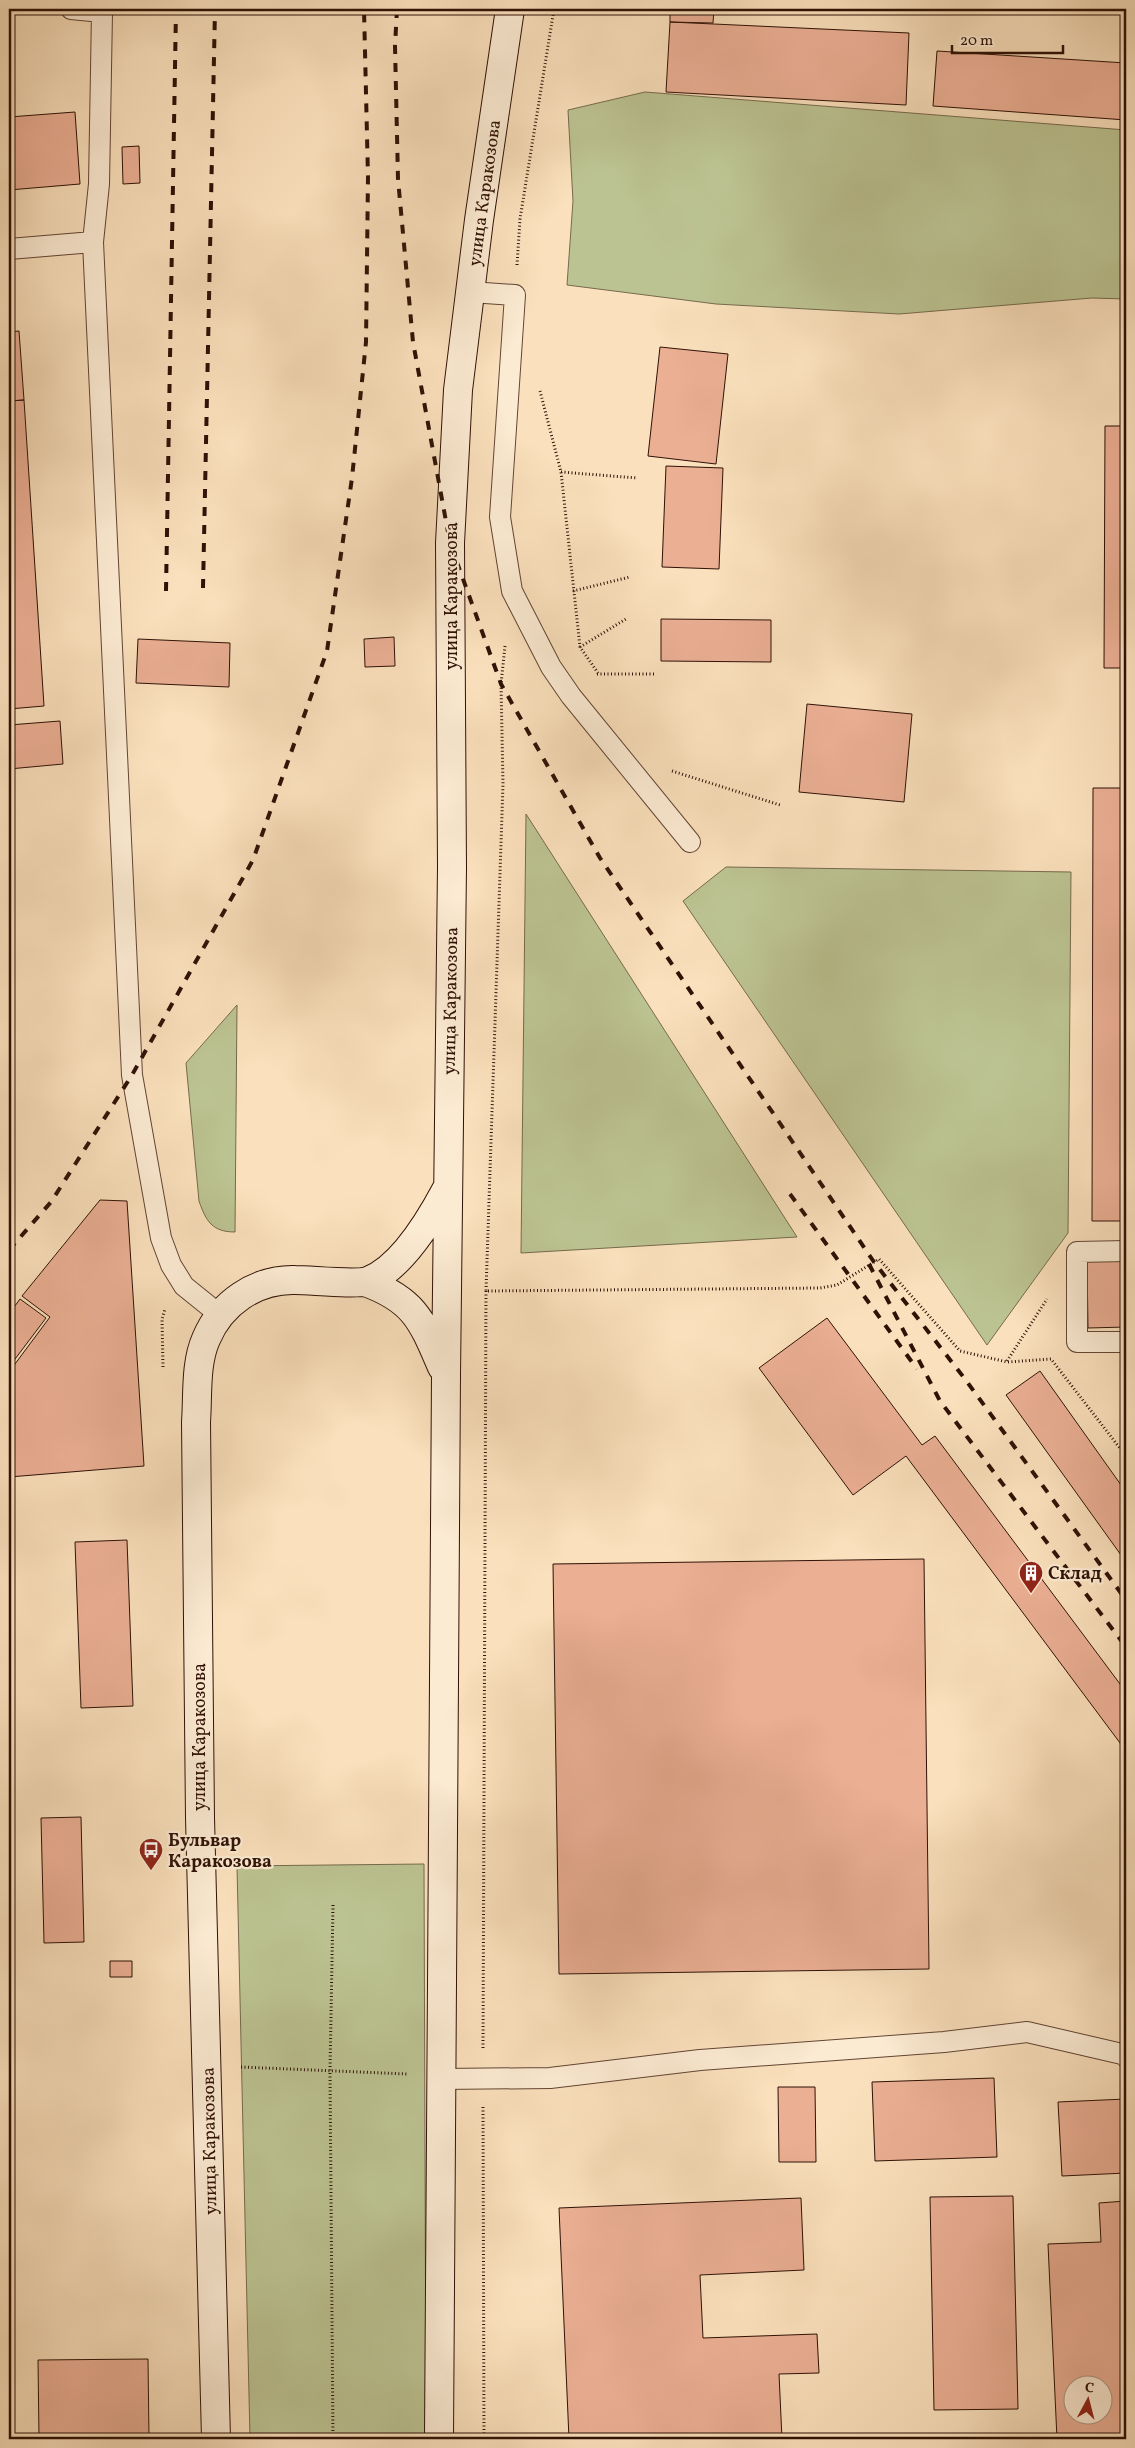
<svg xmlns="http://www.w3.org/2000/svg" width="1135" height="2448" viewBox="0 0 1135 2448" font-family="Vollkorn,serif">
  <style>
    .green { fill: #bcc392; stroke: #766a4c }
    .building { fill: #ebaf94; stroke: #2f1106; fill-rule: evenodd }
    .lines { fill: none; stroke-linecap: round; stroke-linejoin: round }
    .lane-casing { stroke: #624534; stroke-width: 22 }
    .secondary-casing { stroke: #2f1106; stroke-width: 30 }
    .path { stroke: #2f1106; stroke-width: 3; stroke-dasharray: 1 2.5; stroke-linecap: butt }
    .lane { stroke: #fcebd3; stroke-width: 20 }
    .secondary { stroke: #fcebd3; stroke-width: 28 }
    .rail { stroke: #2f1106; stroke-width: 4; stroke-dasharray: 9 9; stroke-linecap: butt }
    .labels { text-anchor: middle; stroke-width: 4.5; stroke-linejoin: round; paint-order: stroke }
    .street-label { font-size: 18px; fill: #2f1106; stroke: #fcebd3 }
    .poi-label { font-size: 18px; font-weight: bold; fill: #2f1106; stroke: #fcebd3; text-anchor: start }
  </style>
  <rect width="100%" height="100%" fill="#fae0bc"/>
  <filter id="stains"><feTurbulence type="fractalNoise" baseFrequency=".004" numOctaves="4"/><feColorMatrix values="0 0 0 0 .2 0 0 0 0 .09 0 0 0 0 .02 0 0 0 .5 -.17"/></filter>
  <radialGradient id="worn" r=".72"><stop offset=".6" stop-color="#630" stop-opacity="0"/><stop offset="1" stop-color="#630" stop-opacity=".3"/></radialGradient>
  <path class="green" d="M645,92l481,38v169l-34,-1 -193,16 -183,-10 -149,-19 6,-84 -5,-91z
    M526,814l271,423 -276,16z
    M726,867l345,5 -3,361 -81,112 -304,-444z
    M237,1005l-2,227c-23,0 -29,-11 -36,-31l-13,-138z
    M424,1864l2,575h-176l-13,-573z"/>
  <path class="building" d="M670,9h44l-1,14 -43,-1z
    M670,22l239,11 -3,72 -240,-13z
    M937,51l189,12v57l-193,-14z
    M75,112l5,72 -71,6v-73z
    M139,146l1,37 -17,1 -1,-37z
    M19,331l5,69 -15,1v-69z
    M660,347l68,7 -12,110 -68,-8z
    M24,400l20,306 -35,3v-308z
    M1105,426h21v242h-22z
    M666,466l57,2 -4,101 -57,-2z
    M661,619l110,1v42l-110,-1z
    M394,637l1,29 -30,1 -1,-28z
    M138,639l92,4 -1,44 -93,-4z
    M807,704l105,10 -8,88 -105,-10z
    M60,721l3,43 -54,5v-44z
    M1093,788h33v433h-34z
    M100,1200l27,1 17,265 -135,11v-105l41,-55 -28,-21z
    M1126,1260v67l-38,1 -1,-67z
    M20,1299l26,19 -37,49v-53z
    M827,1318l95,127 13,-9 191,256v59l-220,-295 -53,39 -94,-127z
    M1040,1371l86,121v70l-120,-167z
    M127,1540l6,166 -52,2 -6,-166z
    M924,1559l5,410 -370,5 -6,-410z
    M81,1817l3,125 -40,1 -3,-125z
    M110,1961h22v16h-22z
    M994,2078l3,79 -122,4 -3,-79z
    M778,2087h37l1,75h-37z
    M1126,2099v74l-64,3 -4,-74z
    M1013,2196l5,213 -84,1 -4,-213z
    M801,2198l3,72 -104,5 3,63 114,-4 2,39 -40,1 3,65h-213l-10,-231z
    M1126,2201v238h-69l-9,-195 53,-2 -2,-39zM1072,2386h30v30h-30z
    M148,2359l1,80h-110l-1,-79z"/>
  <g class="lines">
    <defs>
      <path id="lane" d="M71,9l31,3 -3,172 -6,58 39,833 29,163 10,27 13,21 36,29
        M9,249l84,-7
        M470,292l45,3 -15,222 12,74 39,76 20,29 119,146
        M1126,1251l-49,1v90h49
        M441,2079l109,-1 150,-18 244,-18 83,-10 95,22 4,3"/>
      <path id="secondary" d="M365,1282c50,18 57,39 77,85
        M216,2439l-16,-621 -4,-396c2,-27 -1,-58 10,-83 15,-36 50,-60 89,-59 16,0 60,5 73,1 33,-13 62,-61 78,-91
        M439,2439l7,-1064 6,-508 -2,-324 8,-153 21,-170 31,-211"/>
    </defs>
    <use href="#lane" class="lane-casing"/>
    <use href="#secondary" class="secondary-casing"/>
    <path class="path" d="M517,265l3,-46 34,-210
      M540,391l21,81 19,175 18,26
      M561,472l76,6
      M573,591l57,-14
      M505,646l-4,38 2,100 -17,507 334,-3 17,-3 42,-26 81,92 47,11 44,-3 75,97
      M580,647l46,-28
      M597,674h57
      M672,771l108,34
      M1007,1361l40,-62
      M163,1367l-1,-48 3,-10
      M333,1905l-3,166 3,368
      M483,2048l3,-757
      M241,2067l166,7
      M483,2107l1,332"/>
    <use href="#lane" class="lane"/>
    <use href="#secondary" class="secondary"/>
    <path class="rail" d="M397,9l-2,37 3,133 15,163 37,201 51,141 99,174 274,404 91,117 161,221
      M203,588l12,-579
      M166,591l10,-582
      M790,1194l127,175
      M9,1250l42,-48 81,-127 121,-215 74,-209 25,-173 14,-136 2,-165 -4,-168
      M869,1264l71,137 186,246"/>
  </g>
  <defs>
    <symbol id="building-pin" viewBox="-11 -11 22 30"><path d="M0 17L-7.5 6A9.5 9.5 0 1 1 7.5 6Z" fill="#8f2418" stroke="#fcebd3"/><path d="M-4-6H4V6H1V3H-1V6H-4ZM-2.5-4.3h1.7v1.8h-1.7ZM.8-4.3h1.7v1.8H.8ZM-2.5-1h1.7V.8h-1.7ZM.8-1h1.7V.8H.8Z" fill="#fff"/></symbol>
    <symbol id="bus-pin" viewBox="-11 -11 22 30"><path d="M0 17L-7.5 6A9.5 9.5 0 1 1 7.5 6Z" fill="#8f2418" stroke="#fcebd3"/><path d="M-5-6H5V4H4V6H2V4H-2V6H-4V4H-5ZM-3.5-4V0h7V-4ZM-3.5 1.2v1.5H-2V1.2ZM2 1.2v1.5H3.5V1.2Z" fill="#fff"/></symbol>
  </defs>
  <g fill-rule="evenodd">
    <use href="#building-pin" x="1017" y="1559" width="28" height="38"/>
    <use href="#bus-pin" x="137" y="1836" width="28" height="38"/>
  </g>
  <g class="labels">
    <g class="street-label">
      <text transform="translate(484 193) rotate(-82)" y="6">улица Каракозова</text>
      <text transform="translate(451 596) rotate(-90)" y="6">улица Каракозова</text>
      <text transform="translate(450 1001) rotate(-89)" y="6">улица Каракозова</text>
      <text transform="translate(199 1737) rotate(-90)" y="6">улица Каракозова</text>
      <text transform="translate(209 2141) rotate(-91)" y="6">улица Каракозова</text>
    </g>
    <g class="poi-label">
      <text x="1048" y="1579">Склад</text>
      <text x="168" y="1846">Бульвар<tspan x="168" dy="21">Каракозова</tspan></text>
    </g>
  </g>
  <rect width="1135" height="2448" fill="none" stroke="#fae0bc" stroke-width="30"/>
  <rect x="10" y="10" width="1115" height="2428" fill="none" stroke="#2f1106" stroke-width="2.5"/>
  <rect x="15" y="15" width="1105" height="2418" fill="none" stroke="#2f1106"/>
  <g transform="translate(1088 2400) rotate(7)"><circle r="24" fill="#fcebd3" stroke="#aa9481"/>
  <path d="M0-4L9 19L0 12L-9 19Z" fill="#8f2418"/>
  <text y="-8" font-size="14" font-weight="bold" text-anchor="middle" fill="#2f1106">С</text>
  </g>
  <path d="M952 45v8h111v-8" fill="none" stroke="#2f1106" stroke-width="2.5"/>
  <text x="960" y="45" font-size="15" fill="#2f1106" stroke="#fcebd3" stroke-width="4" paint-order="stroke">20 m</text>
  <rect width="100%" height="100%" filter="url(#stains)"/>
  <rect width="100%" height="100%" fill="url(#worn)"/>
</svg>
